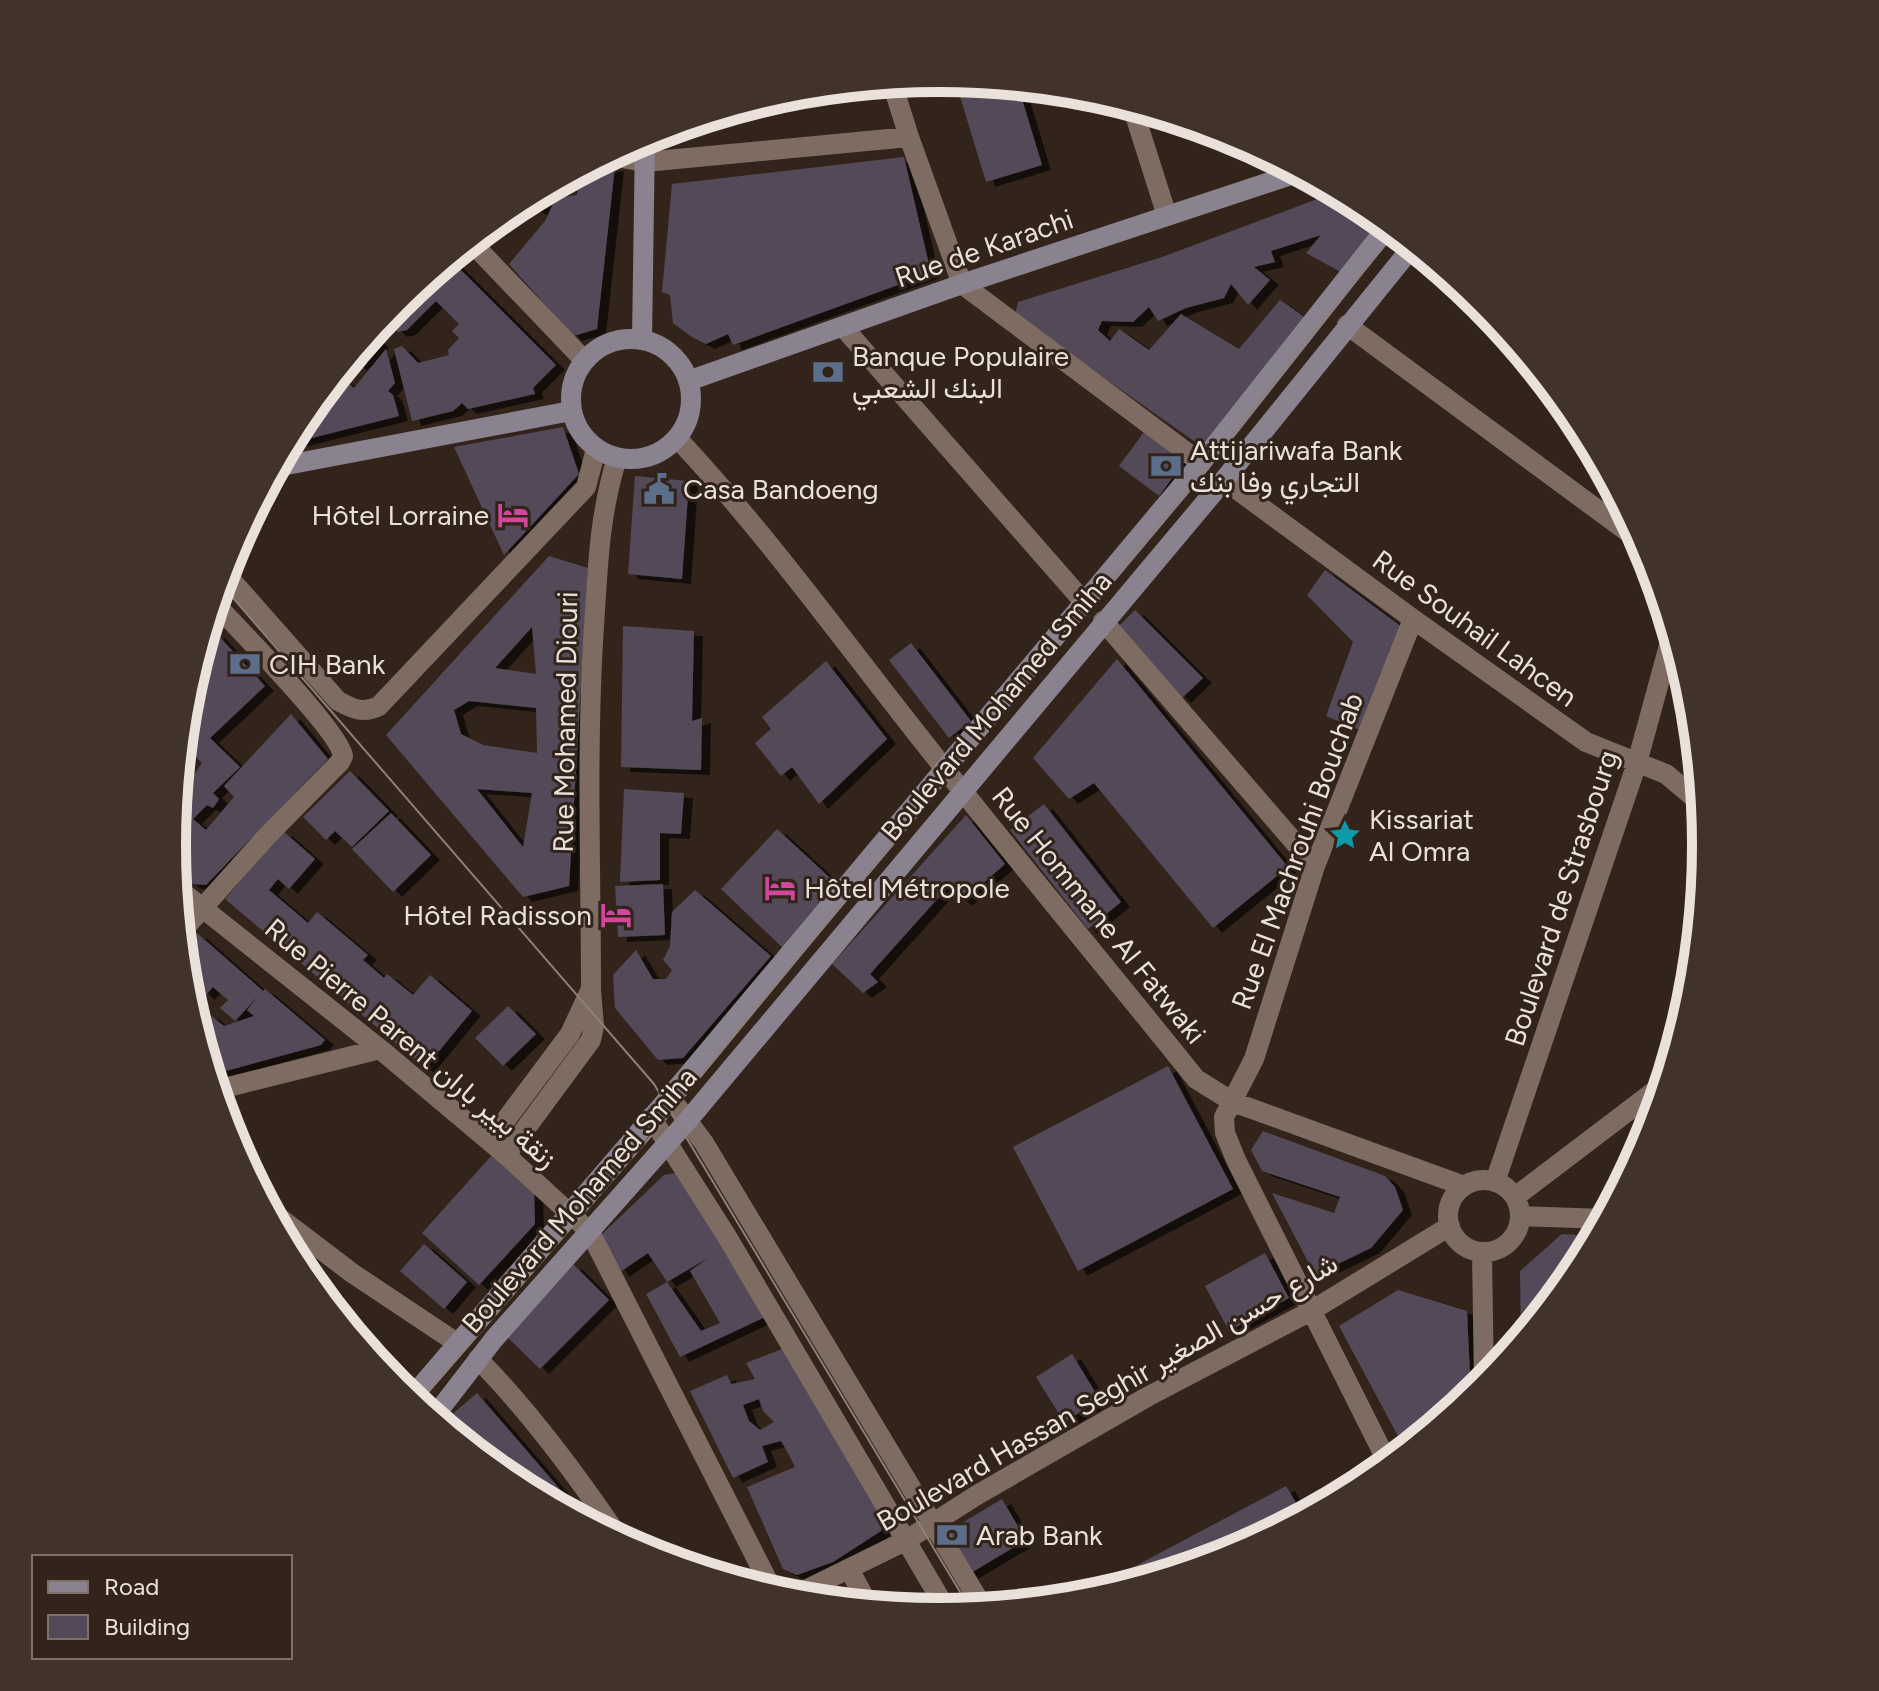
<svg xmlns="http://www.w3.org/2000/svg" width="1879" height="1691" viewBox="0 0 1879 1691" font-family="Figtree,Vazirmatn,sans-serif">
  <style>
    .green { fill: #354b2b }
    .building { fill: #534958; fill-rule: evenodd; filter: url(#shadow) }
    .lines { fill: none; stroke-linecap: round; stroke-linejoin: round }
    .lane { stroke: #7e6b61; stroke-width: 12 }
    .street { stroke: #7e6b61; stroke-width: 20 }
    .secondary { stroke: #8a828f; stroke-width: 20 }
    .tram { stroke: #8d8079; stroke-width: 2 }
    .labels { text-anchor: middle; stroke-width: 6; stroke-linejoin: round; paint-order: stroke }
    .street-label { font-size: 28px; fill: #ebe1db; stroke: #33241b }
    .poi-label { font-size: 28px; fill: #ebe1db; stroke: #33241b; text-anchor: start }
    .rim { fill: none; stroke: #ebe1db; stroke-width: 10 }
  </style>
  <defs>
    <filter id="shadow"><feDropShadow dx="9" dy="5" stdDeviation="0" flood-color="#0009"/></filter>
  </defs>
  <rect width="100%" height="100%" fill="#33241b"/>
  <path class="green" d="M344,1324l47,37 -8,11z"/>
  <path class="building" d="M955,80l63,6 24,79 -56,17z
    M904,157l27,116 -198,72 -5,-11 -22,10 -14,-7 -19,-14 -3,-28 -8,-3 10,-108z
    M615,166l-18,163 -24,7 -64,-72 36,-43 11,-23 21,-3 3,-24z
    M547,189l-8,22 -15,-9 1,-1z
    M1336,192l30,16 21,16 -41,51 -40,-22 15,-18 -50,16 4,11 -21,5 16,13 -22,25 -17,-21 -7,14 -38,10 -28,13 -9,-14 -16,15 -31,-1 -4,9 12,11 9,-12 30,21 32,-36 58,35 41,-49 29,20 -101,131 -193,-136 3,-13 144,-45z
    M510,210l1,2 -23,23 -4,-4z
    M450,259l106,106 -23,23 2,6 -67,15 -6,-6 -9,8 -41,10 -18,-72 8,-3 16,17 31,-8 -1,-5 11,-12 -7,-7 7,-7 -23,-23 -29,29 -9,2 -14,-14 6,-7 12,8 26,-27 -8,-8z
    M371,334l9,9 -22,23 -7,-7z
    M386,349l9,34 -7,8 5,4 6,21 -111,28 14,-25 19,-23 3,3 19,-20 11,9z
    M563,427l16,47 -75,81 -50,-108z
    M1144,432l40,30 -25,34 -40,-30z
    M635,476l54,5 -7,98 -54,-5z
    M549,556l39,12 -19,318 -46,11 -137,-162zM532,627l4,47 -41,-6zM469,701l67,7 1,45 -54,-8 -22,-11 -7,-24zM477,789l55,4 -9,54z
    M1325,570l77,57 -40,104 -36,-15 27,-74 -46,-47z
    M1135,610l68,68 -21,20 -67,-68z
    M623,626l71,5 -2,90 10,-3 -1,52 -80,-3z
    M216,633l49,53 -55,52 30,29 -27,26 6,6 -6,9 -6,-3 -14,14 13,11 28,-33 -10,-11 67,-72 37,45 -122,126 -14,-1 -18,-15 -2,-24 5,-55 4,4 21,-31 -20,-21 5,-47 14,-48z
    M911,643l60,78 -22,17 -60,-78z
    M1117,659l171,208 -75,61 -119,-145 -25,16 -36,-41z
    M826,661l61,78 -68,65 -27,-37 -11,9 -26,-33 16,-14 -9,-12z
    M350,771l39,40 -37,36 -17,-16 -9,9 -23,-23z
    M624,789l60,4 -3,41 -21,-1v47l-40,2z
    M1044,804l77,98 -33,27 -78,-99z
    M391,813l40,42 -38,37 -41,-43z
    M966,815l39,49 -42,37 -15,-14 -78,87 8,8 -15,11 -31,-29z
    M777,829l63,58 -57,61 -62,-59z
    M283,831l32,28 -26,30 -11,-10 -9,11 39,33 9,-11 51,43 -5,5 21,18 3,-4 26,21 17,-20 42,36 -47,57 -200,-169z
    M663,884l2,51 -47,2 -3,-51z
    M695,890l76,66 -88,102 -25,2 -43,-52 -2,-33 23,-25 17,29h13l6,-9 -9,-10 7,-14 2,-34z
    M197,933l66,58 2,-2 60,51 -4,5 -110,30 -17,-56 6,6 9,-11 15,12 30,-10 -7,-6 12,-15 -24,26 -15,-13 8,-8 -15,-13 -7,8 -21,-19 -3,-26z
    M508,1006l28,28 -33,32 -28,-28z
    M1168,1066l65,123 -155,82 -65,-124z
    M1263,1131l122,45 10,11 8,23 -32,38 -56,27 -43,-82 62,20 6,-16 -78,-26 -11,-21z
    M493,1154l41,36 1,34 -56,61 -57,-52z
    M680,1172l85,145 -85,40 -34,-63 21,-12 34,49 19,-8 -30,-52 18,-13 -41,24 -19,-29 -28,19 -21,-35 65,-62z
    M1562,1234l35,2 -20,36 -56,69 -1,-70z
    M424,1244l43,38 -23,27 -44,-38z
    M1265,1253l24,45 -60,33 -24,-45z
    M573,1264l36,36 -69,69 -37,-36z
    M1398,1290l69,21 4,86 -65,54 -67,-125z
    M782,1349l101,169 -2,13 -48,31 -36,13 -14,-6 -36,-82 48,-20 -7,-14 -7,-12 -19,5 6,16 -35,16 -43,-87 37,-16 4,9 24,-5 -9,-16zM759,1399l4,12 11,11 -14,8 -11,-9 -6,-16z
    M1072,1354l28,46 -36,22 -28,-45z
    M477,1393l113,131v1l-77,-42 -65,-53 -6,-7z
    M1286,1486l18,30 -71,39 -99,30 -8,-14z
    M1002,1499l24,41 -57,34 -24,-41z"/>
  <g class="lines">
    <path class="lane" d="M740,1583l22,-12"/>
    <path class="street" d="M892,83l17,54 53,147 239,179
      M1132,106l35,110
      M610,156l35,6 264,-25
      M471,242l113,118
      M1347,325l297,219
      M843,327l240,274
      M677,438c86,92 159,193 237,292 92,117 188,232 282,349l37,23 231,84
      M1224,480l189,139 173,123 80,32 37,31
      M224,572l114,129c15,8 25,13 41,5l207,-219 10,-38
      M1103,621l212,245
      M176,887l204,162 126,106 84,77 184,361
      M181,932l85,-95 74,-75 3,-6c-3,-24 -106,-129 -128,-152
      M216,1090l164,-41
      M669,1096l35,47 280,466
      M651,1117l75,118 222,377
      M490,1141l80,-107 19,-41
      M506,1155l85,-115 3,-14 -3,-36c0,-122 -5,-243 3,-364 4,-60 5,-110 23,-168
      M1448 1216a36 36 0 1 1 72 0a36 36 0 1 1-72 0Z
      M1495,1182l142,-419 36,-132
      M1515,1197l150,-114
      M268,1209l84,64 105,70
      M1520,1216l86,3
      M1482,1252l2,134
      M478,1359c54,55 101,119 144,183
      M1389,1465l-153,-305 -11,-27 -1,-16 30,-58 61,-193 98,-247
      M849,1569l20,37
      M789,1598l116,-57 72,-46 170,-98 164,-86 139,-85"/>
    <path class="secondary" d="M571 399a60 60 0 1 1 120 0a60 60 0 1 1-120 0Z
      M642,340l3,-203
      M688,381l274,-97 338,-112
      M276,467l295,-56
      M410,1399l273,-318 518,-618 187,-237
      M433,1418l61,-79 195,-220 535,-639 189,-234"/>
    <path class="tram" d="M221,584l433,500 317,526
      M417,1405l247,-284 424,-515 120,-138 99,-128 89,-108"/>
  </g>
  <defs>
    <symbol id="bank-bare" viewBox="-9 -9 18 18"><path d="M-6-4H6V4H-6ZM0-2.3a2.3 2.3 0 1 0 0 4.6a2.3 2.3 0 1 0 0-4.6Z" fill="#5c6f8a" stroke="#33241b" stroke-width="2.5" paint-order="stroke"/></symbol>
    <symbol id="civic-bare" viewBox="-9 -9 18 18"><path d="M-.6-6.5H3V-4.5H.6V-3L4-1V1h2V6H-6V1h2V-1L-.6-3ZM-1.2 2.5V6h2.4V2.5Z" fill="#5c6f8a" stroke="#33241b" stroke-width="2.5" paint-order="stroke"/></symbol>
    <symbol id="hotel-bare" viewBox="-9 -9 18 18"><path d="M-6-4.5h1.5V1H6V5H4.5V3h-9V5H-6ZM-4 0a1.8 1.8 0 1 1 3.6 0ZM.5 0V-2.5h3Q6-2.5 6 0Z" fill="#d1479c" stroke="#33241b" stroke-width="2.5" paint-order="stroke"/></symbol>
    <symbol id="sight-bare" viewBox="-9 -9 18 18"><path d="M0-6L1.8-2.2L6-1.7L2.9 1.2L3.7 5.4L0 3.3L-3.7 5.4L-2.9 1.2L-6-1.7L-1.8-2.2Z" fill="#0f9aa8" stroke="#33241b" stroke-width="2.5" paint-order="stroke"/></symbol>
  </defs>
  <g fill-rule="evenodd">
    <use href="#bank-bare" x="806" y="350" width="44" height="44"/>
    <use href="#bank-bare" x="1144" y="444" width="44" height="44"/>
    <use href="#civic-bare" x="637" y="467" width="44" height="44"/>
    <use href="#hotel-bare" x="491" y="493" width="44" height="44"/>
    <use href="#bank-bare" x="223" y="642" width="44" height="44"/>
    <use href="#sight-bare" x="1323" y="813" width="44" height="44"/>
    <use href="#hotel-bare" x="758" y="866" width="44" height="44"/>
    <use href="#hotel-bare" x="594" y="893" width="44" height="44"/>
    <use href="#bank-bare" x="930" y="1513" width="44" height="44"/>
  </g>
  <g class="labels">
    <g class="street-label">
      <text transform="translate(984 248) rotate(-19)" y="10">Rue de Karachi</text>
      <text transform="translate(1475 628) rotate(36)" y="10">Rue Souhail Lahcen</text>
      <text transform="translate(996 706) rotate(-50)" y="10">Boulevard Mohamed Smiha</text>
      <text transform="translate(565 722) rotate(-89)" y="10">Rue Mohamed Diouri</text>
      <text transform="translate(1297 851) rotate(-70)" y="10">Rue El Machrouhi Bouchab</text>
      <text transform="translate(1561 898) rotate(-72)" y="10">Boulevard de Strasbourg</text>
      <text transform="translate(1099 915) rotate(51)" y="10">Rue Hommane Al Fatwaki</text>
      <text transform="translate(411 1043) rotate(40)" y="10">Rue Pierre Parent زنقة بيير باران</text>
      <text transform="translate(579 1200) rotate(-49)" y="10">Boulevard Mohamed Smiha</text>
      <text transform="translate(1107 1392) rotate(-30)" y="10">Boulevard Hassan Seghir شارع حسن الصغير</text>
    </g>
    <g class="poi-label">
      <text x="852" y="366">Banque Populaire<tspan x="852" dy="32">البنك الشعبي</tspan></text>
      <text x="1190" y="460">Attijariwafa Bank<tspan x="1190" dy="32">التجاري وفا بنك</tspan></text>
      <text x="683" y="499">Casa Bandoeng</text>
      <text x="489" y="525" text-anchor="end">Hôtel Lorraine</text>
      <text x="269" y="674">CIH Bank</text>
      <text x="1369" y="829">Kissariat<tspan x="1369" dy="32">Al Omra</tspan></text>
      <text x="804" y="898">Hôtel Métropole</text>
      <text x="592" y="925" text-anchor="end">Hôtel Radisson</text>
      <text x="976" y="1545">Arab Bank</text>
    </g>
  </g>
  <path d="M0 0H1879V1691H0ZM186 845a753 753 0 1 1 1506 0a753 753 0 1 1-1506 0Z" fill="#42332a" fill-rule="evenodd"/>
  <path class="rim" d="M186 845a753 753 0 1 1 1506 0a753 753 0 1 1-1506 0Z"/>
  <rect x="32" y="1555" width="260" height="104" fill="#33241b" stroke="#7d7068" stroke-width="2"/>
  <rect x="48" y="1581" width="40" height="12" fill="#8a828f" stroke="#7d7068" stroke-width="2"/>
  <text x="104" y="1595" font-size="24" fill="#ebe1db">Road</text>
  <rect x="48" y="1615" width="40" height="24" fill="#534958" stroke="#7d7068" stroke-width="2"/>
  <text x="104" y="1635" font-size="24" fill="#ebe1db">Building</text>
</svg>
